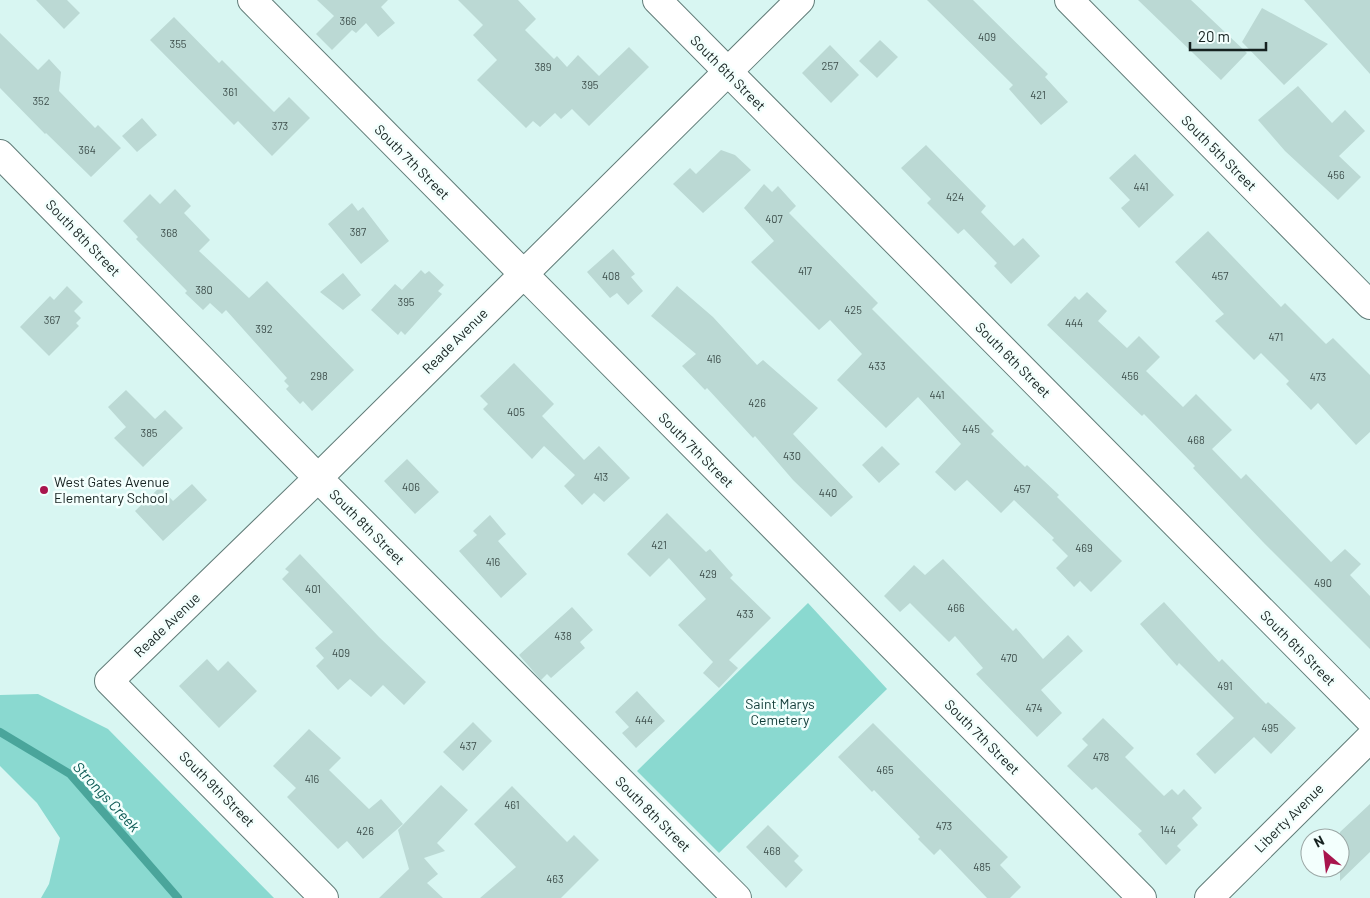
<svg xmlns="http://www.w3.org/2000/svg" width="1370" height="898" viewBox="0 0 1370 898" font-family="Barlow,sans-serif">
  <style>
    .green { fill: #8ad9d0 }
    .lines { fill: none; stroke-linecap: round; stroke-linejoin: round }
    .stream { stroke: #4aa59b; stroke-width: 8 }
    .building { fill: #bbd9d4 }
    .minor-casing { stroke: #617c78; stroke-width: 30 }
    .minor { stroke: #fff; stroke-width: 28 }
    .poi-dot { fill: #a8154d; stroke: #f3fffd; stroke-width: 2 }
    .labels { text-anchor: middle; stroke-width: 5; stroke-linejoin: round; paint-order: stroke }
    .number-label { font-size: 11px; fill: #3f504d }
    .street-label { font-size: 14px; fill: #162220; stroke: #f3fffd }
    .poi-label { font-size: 14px; fill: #162220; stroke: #f3fffd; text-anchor: start }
    .park-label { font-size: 14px; fill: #0f3a36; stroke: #f3fffd }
    .water-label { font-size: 15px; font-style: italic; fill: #0b5a54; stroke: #f3fffd }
  </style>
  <rect width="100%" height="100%" fill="#d8f6f2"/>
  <path class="green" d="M808,603l79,86 -168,164 -82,-82z
    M38,694l70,35 166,169h-233l8,-14 11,-46 -23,-35 -37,-37v-71z"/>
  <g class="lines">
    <path class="stream" d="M0,732l70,42 108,124"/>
  </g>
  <path class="building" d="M36,0h31l13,13 -16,16z
    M317,0h71l-7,7 14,16 -17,14 -12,-14 -10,10 -4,-3 -20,20 -16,-16 18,-18z
    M458,0h60l18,19 -11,11 29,29 3,-3 10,11 11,-12 21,21 30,-29 20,20 -60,59 -17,-17 -11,10 -6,-6 -15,14 -7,-6 -7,7 -49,-48 20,-20 -24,-25 10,-10z
    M927,0h46l75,74 -3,3 23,25 -27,23 -32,-36 4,-4z
    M1138,0h53l56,53 -26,27z
    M1304,0h66v74z
    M1262,8l66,36 -44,41 -42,-43z
    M174,17l45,46 3,-3 52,52 15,-15 21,21 -38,38 -34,-35 -4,4 -84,-85z
    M0,33l38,37 11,-11 12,13 -2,19 36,37 3,-3 23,23 -30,29 -45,-44 -1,1 -45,-46z
    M880,40l18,17 -21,21 -18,-17z
    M830,45l29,30 -28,28 -29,-30z
    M1298,86l34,37 13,-13 20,21 -26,25 22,21 -23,23 -53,-49 -27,-31z
    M142,118l15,17 -20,17 -15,-16z
    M926,145l60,61 -5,6 33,34 9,-8 17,18 -29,28 -17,-18 3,-3 -33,-34 -6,5 -31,-31 4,-4 -30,-31z
    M721,150l14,5 16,15 -48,43 -30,-29 17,-16 6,6z
    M1135,154l39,41 -35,33 -18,-20 9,-8 -21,-22z
    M764,184l8,8 6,-6 18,20 -7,7 89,90 -6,6 122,122 -3,3 34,33 2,-2 32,30 -2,2 65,64 -31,31 -11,-11 -6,6 -18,-19 12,-12 -16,-16 2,-2 -40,-38 -13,13 -34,-33 -12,11 -20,-19 26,-28 -43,-47 -32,31 -49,-48 25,-26 -32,-34 -11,10 -68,-68 23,-21 -30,-33z
    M175,189l16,17 -7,7 26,27 -11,11 50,47 18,-17 87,89 -42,41 -9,-10 -3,3 -14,-15 3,-3 -5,-5 3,-3 -61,-68 -4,4 -12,-11 -7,7 -18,-17 2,-2 -51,-52 2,-2 -15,-16 27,-27 10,10z
    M352,203l6,8 5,-4 26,34 -28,23 -33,-40z
    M1208,231l73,76 4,-4 41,41 7,-6 37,37v57l-14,13 -38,-42 -7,7 -25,-26 3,-3 -28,-28 -7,7 -39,-39 9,-7 -49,-52z
    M613,249l22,25 -4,3 12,14 -15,14 -11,-12 -7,5 -23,-26z
    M421,270l4,4 4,-3 15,14 -6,6 4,3 -37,41 -4,-4 -3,4 -27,-25 24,-26 7,6z
    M343,273l18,22 -18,15 -23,-18z
    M67,286l16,16 -9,9 7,7 -5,5 3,3 -30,30 -29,-29 30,-31 4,4z
    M677,286l36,31 44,48 6,-5 55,48 -25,26 60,63 -22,20 -38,-37 -38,-44 -2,2 -46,-50 -2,2 -23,-24 14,-12 -45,-38z
    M1087,292l20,19 -9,10 29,27 12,-12 21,21 -14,14 37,36 13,-13 36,36 -20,19 29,30 5,-5 85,88 14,-13 16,15 -11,11 20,21v53l-107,-107 -70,-74 2,-2 -51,-52 -2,2 -95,-91 28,-29 4,4z
    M514,363l40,41 -12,12 42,44 15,-14 31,32 -26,24 -10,-9 -12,12 -18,-19 11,-11 -31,-29 -12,13 -49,-50 5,-5 -8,-8z
    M126,390l29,29 10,-9 18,18 -40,39 -29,-29 12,-11 -18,-20z
    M882,446l18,18 -21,19 -17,-18z
    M407,459l32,33 -24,22 -31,-33z
    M192,484l15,16 -44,41 -28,-30 25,-24 13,14z
    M667,513l39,39 4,-3 23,26 -3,3 41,40 -42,42 9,8 -19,20 -16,-15 10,-11 -35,-37 28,-26 -37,-41 -19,19 -23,-23z
    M490,515l16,19 -8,7 29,33 -26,24 -42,-47 18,-16 -4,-4z
    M300,554l79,83 47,45 -22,23 -21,-20 -12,12 -21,-18 -12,11 -22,-24 8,-8 -9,-10 18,-16 -51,-53 7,-7 -4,-3z
    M943,559l70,72 3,-3 27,31 25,-24 15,16 -42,39 21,23 -25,24 -61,-63 7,-6 -28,-32 -6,6 -39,-39 -10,9 -16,-16 30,-31 11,10z
    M1164,602l55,60 3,-3 44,45 2,-2 28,26 -25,26 -17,-17 -39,37 -19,-20 38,-36 -55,-55 -2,3 -37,-42z
    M572,607l21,23 -13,12 5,6 -34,30 -4,-4 -6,6 -22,-25z
    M207,659l11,12 10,-10 29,30 -38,37 -40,-42z
    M637,691l28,30 -29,27 -14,-15 7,-6 -14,-15z
    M1103,718l31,30 -9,9 39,39 8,-7 6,6 6,-6 18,19 -10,10 6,7 -21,21 4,4 -15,15 -28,-31 4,-3 -46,-44 -4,3 -25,-24 21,-21 -6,-6z
    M473,722l19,19 -29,30 -20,-19z
    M873,723l135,134 -8,8 21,22 -11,11h-23l-47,-49 -6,6 -16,-16 2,-2 -46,-47 -2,2 -34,-35z
    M309,729l32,29 -12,12 40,39 12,-10 22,25 -40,35 -16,-18 -9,8 -51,-52 9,-9 -23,-22z
    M441,785l27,25 -31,33 8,8 -21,7 14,16 -11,9 16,15h-64l30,-29 -11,-39z
    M512,786l55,56 7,-7 25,25 -38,38h-81l36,-31 -42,-43z
    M1370,804v48l-30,29v-49z
    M768,825l31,31 -5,5 9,9 -17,18 -40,-41z"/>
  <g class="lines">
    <defs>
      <path id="minor" d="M252,0l890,898
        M657,0l713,720
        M1069,0l301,305
        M0,154l318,324 419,420
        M324,898l-215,-217 209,-203 482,-478
        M1209,898l161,-160"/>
    </defs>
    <use href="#minor" class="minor-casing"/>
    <use href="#minor" class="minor"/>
  </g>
  <circle class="poi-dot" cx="44" cy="490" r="5"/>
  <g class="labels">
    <g class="number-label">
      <text x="348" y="25">366</text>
      <text x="987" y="41">409</text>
      <text x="178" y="48">355</text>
      <text x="830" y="70">257</text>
      <text x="543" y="71">389</text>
      <text x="590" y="89">395</text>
      <text x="230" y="96">361</text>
      <text x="1038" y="99">421</text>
      <text x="41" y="105">352</text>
      <text x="280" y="130">373</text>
      <text x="87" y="154">364</text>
      <text x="1336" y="179">456</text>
      <text x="1141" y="191">441</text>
      <text x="955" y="201">424</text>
      <text x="774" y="223">407</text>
      <text x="358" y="236">387</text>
      <text x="169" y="237">368</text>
      <text x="805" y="275">417</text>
      <text x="611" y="280">408</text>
      <text x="1220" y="280">457</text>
      <text x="204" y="294">380</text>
      <text x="406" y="306">395</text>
      <text x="853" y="314">425</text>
      <text x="52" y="324">367</text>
      <text x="1074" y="327">444</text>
      <text x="264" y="333">392</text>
      <text x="1276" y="341">471</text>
      <text x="714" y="363">416</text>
      <text x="877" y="370">433</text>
      <text x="319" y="380">298</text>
      <text x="1130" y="380">456</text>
      <text x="1318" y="381">473</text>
      <text x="937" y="399">441</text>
      <text x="757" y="407">426</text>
      <text x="516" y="416">405</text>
      <text x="971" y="433">445</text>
      <text x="149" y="437">385</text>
      <text x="1196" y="444">468</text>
      <text x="792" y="460">430</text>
      <text x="601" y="481">413</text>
      <text x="411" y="491">406</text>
      <text x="1022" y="493">457</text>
      <text x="828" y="497">440</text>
      <text x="659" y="549">421</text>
      <text x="1084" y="552">469</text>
      <text x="493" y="566">416</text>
      <text x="708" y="578">429</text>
      <text x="1323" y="587">490</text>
      <text x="313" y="593">401</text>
      <text x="956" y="612">466</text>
      <text x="745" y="618">433</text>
      <text x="563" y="640">438</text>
      <text x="341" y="657">409</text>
      <text x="1009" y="662">470</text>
      <text x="1225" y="690">491</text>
      <text x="1034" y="712">474</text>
      <text x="644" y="724">444</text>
      <text x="1270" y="732">495</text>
      <text x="468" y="750">437</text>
      <text x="1101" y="761">478</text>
      <text x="885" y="774">465</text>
      <text x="312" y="783">416</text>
      <text x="512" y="809">461</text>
      <text x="944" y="830">473</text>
      <text x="1168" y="834">144</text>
      <text x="365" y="835">426</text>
      <text x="772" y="855">468</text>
      <text x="982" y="871">485</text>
      <text x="555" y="883">463</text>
    </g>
    <g class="street-label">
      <text transform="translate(728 73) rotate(45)" y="5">South 6th Street</text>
      <text transform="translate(1219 153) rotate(45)" y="5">South 5th Street</text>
      <text transform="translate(412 162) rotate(45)" y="5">South 7th Street</text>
      <text transform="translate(83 238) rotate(46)" y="5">South 8th Street</text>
      <text transform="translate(455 341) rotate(-45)" y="5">Reade Avenue</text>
      <text transform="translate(1013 360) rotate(45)" y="5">South 6th Street</text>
      <text transform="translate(696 450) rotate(45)" y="5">South 7th Street</text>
      <text transform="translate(367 527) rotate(45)" y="5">South 8th Street</text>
      <text transform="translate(167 625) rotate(-44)" y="5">Reade Avenue</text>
      <text transform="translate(1298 648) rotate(45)" y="5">South 6th Street</text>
      <text transform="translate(982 737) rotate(45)" y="5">South 7th Street</text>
      <text transform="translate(217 789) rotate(45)" y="5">South 9th Street</text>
      <text transform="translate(653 814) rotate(45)" y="5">South 8th Street</text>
      <text transform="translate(1289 818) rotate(-45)" y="5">Liberty Avenue</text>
    </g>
    <g class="poi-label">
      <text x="54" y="487">West Gates Avenue<tspan x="54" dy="16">Elementary School</tspan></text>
    </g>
    <g class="park-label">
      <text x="780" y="709">Saint Marys<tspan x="780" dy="16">Cemetery</tspan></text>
    </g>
    <g class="water-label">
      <text transform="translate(106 797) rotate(47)" y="5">Strongs Creek</text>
    </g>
  </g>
  <g transform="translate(1325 853) rotate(332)"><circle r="24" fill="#f3fffd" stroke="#9ba7a5"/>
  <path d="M0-4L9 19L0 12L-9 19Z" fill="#a8154d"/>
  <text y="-8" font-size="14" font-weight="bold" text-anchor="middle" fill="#162220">N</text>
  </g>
  <path d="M1190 42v8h76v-8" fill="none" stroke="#162220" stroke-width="2.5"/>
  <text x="1198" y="42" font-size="15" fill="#162220" stroke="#f3fffd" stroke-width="4" paint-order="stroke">20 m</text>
</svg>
